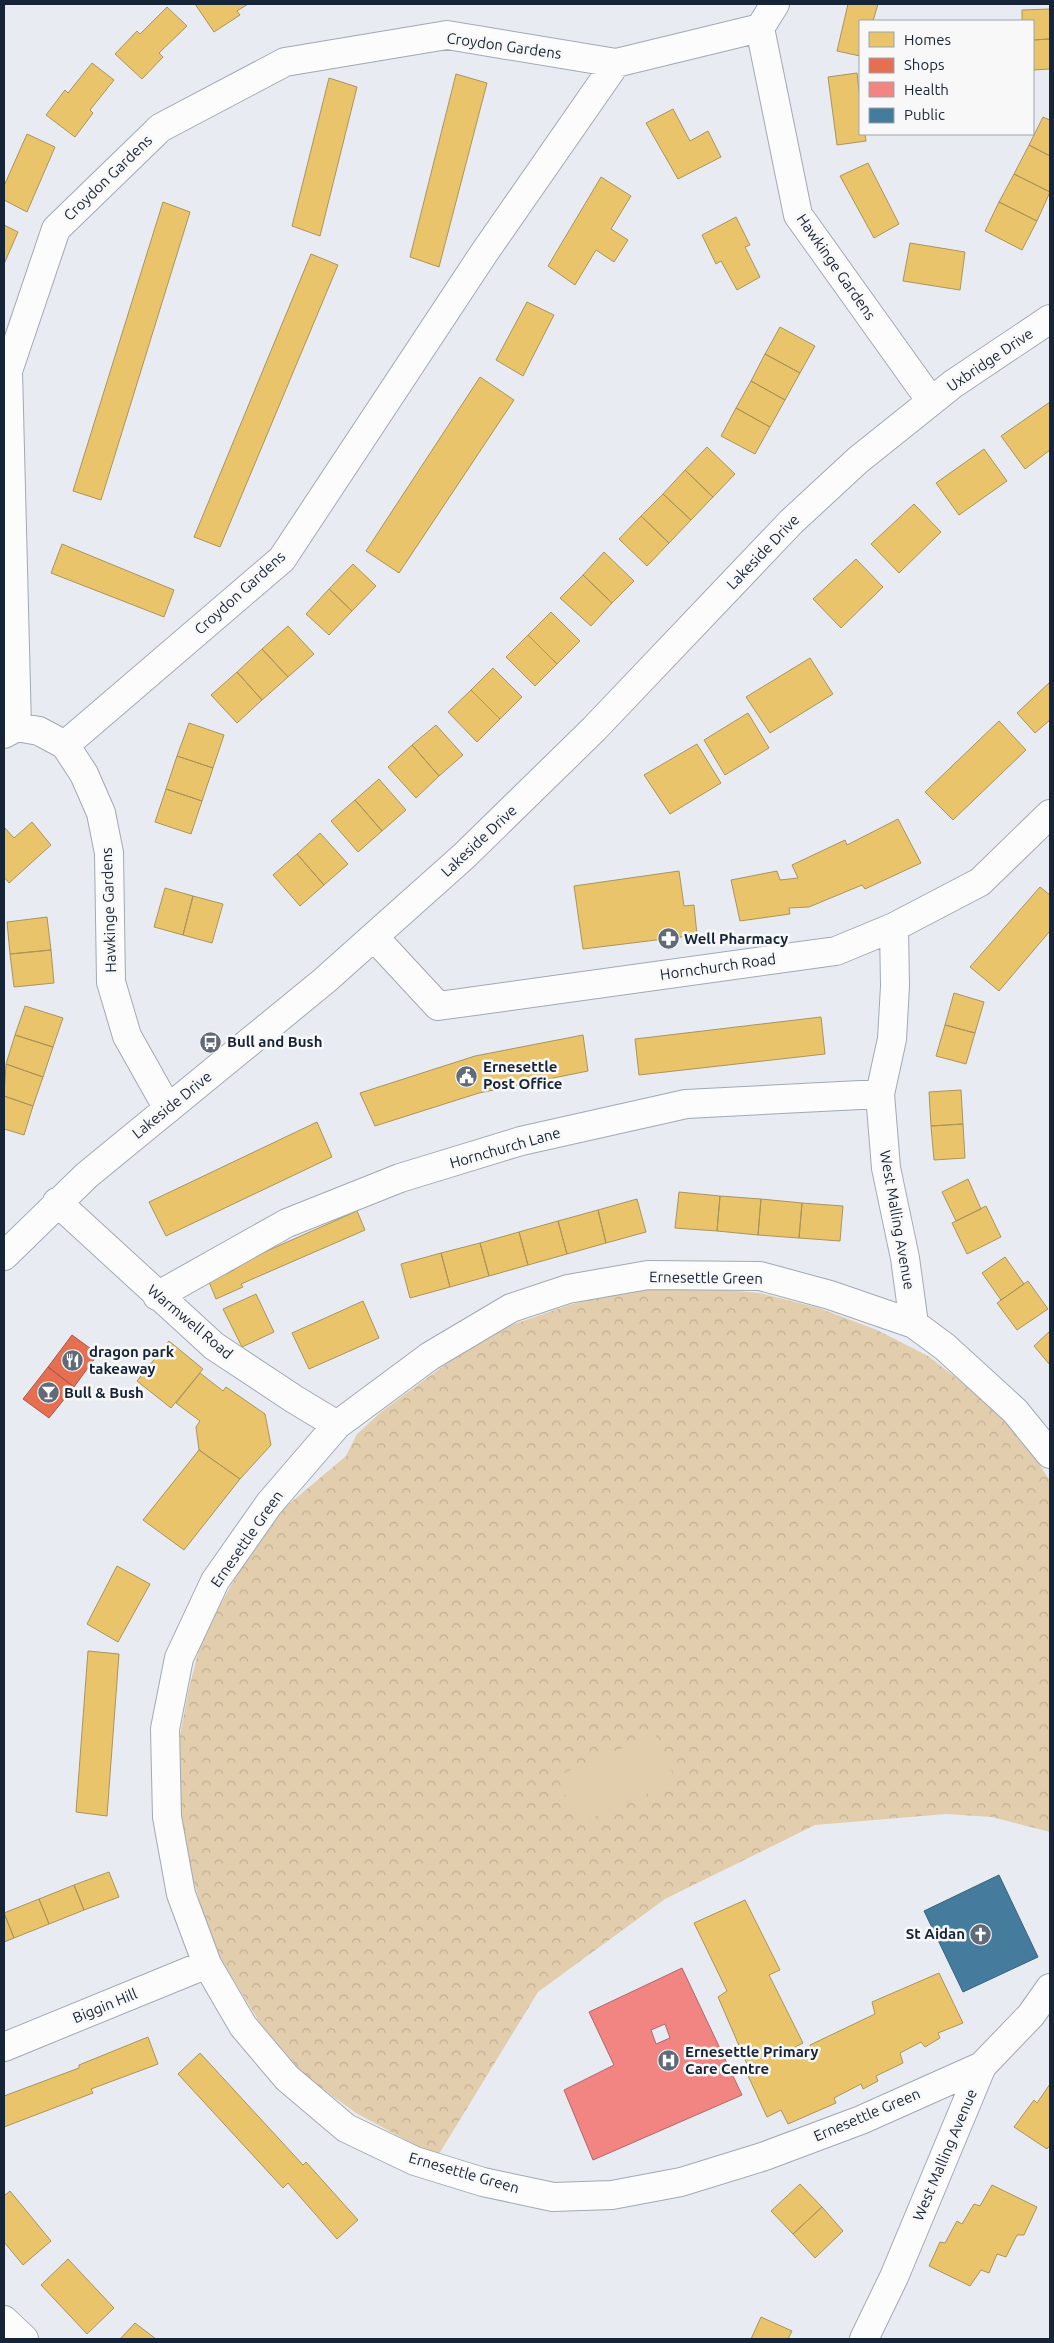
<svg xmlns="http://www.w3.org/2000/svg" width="1054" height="2343" viewBox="0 0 1054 2343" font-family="Ubuntu,sans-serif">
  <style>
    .park { fill: url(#park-crowns) }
    .garden { fill: #e2cdac }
    .homes { fill: #e9c46a; stroke: #aa945b }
    .shops { fill: #e76f51; stroke: #a8584a }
    .health { fill: #f28482; stroke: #b0676c; fill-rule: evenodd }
    .public { fill: #457b9d; stroke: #37617f }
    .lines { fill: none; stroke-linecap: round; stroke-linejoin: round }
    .street-casing { stroke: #a0a9b4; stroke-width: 30 }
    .street { stroke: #fcfcfd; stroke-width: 28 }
    .labels { text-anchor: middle; stroke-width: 5; stroke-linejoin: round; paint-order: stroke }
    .street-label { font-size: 15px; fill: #162438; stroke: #f8f8f8 }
    .poi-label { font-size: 15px; font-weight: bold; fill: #162438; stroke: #f8f8f8; text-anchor: start }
  </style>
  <defs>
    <pattern id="park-crowns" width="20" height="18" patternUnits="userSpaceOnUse" patternTransform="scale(1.25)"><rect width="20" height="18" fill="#e2cdac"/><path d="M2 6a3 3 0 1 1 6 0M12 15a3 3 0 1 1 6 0" fill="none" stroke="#c1b095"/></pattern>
  </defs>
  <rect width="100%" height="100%" fill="#e8ecf2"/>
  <path class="park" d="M690,1287l70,6 59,15 58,22 51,26 53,41 46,48 23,36v351l-58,-15 -46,-3 -131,11 -150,74 -127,93 -99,162 -20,-7 -63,-34 -51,-37 -45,-53 -39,-64 -19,-49 -19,-67 -6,-46 1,-50 10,-55 11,-43 21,-44 29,-51 33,-44 64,-54 11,-22 24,-22 72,-53 56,-33 60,-21 49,-13z"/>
  <path class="garden" d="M655,1734l21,47 -98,43 -21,-48z"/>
  <path class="homes" d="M195,4h53l-11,7 3,4 -26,17z
    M848,4h30l-5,17h-13v35l-23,-5z
    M167,7l20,19 -28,27 4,4 -21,22 -27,-25 22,-23 3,3z
    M1050,9v30l-17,1v-19h-11v-11z
    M1050,39v30l-17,1v-30z
    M92,63l22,17 -24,30 3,3 -18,24 -29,-22 19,-25 3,3z
    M857,73l3,26v35h5l1,7 -29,4 -9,-68z
    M456,74l31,9 -48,184 -29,-10z
    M329,78l28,9 -37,149 -28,-10z
    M673,109l17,32 18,-10 13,26 -43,22 -32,-56z
    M1043,117l7,3v36l-21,-11z
    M27,134l28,13 -28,65 -23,-12v-14z
    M1029,145l21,11v36l-36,-18z
    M868,163l31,61 -25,14 -34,-62z
    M1014,174l36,18 -13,29 -38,-19z
    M601,177l30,19 -20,33 17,11 -14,22 -18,-12 -21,35 -27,-19z
    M163,202l27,10 -89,288 -28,-9z
    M999,202l38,19 -15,29 -37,-19z
    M736,217l14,28 -5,2 15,30 -23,13 -16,-29 -5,3 -14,-29z
    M4,225l14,7 -14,32z
    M910,243l55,9 -5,38 -57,-9z
    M311,254l27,11 -118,282 -26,-10z
    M527,302l27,13 -31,61 -27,-16z
    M780,327l35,19 -15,27 -35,-19z
    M765,354l35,19 -15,27 -34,-19z
    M480,377l34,23 -115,173 -33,-22z
    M751,381l34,19 -15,27 -34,-19z
    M1050,402v48l-25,19 -24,-33z
    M736,408l34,19 -15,27 -34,-18z
    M707,447l28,27 -22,23 -28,-27z
    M984,449l23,32 -48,34 -23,-32z
    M685,470l28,27 -22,23 -28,-26z
    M663,494l28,26 -22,23 -28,-27z
    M914,504l27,28 -42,41 -28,-29z
    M641,516l28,27 -22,23 -28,-27z
    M62,544l112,46 -10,27 -113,-44z
    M604,552l30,29 -22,22 -29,-28z
    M856,559l27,28 -42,41 -28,-29z
    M353,564l23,22 -24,25 -23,-22z
    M583,575l29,28 -21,23 -31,-28z
    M329,589l23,22 -23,24 -23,-21z
    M551,612l29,29 -23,23 -29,-29z
    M288,626l26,28 -26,23 -26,-28z
    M528,635l29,29 -22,22 -29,-29z
    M262,649l26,28 -26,23 -25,-28z
    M810,658l23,36 -63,39 -24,-36z
    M493,668l29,29 -22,22 -29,-29z
    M237,672l25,28 -25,23 -26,-28z
    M1050,682v38l-15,13 -18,-20z
    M471,690l29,29 -23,23 -29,-30z
    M748,713l21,35 -44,27 -21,-35z
    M999,721l27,29 -73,70 -28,-28z
    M189,723l35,12 -11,33 -36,-12z
    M436,725l27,30 -24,21 -27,-31z
    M697,744l24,39 -51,31 -26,-39z
    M412,745l27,31 -23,22 -28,-31z
    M177,756l36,12 -11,33 -36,-12z
    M379,779l27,31 -24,21 -27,-31z
    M166,789l36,12 -11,33 -36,-12z
    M355,800l27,31 -24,21 -27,-31z
    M898,819l23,44 -56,26 -3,-4 -53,22 -20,1 1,6 -50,7 -9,-41 46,-9 3,9 18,-2 -6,-13 53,-25 2,5z
    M32,822l19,23 -42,38 -5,-6v-50l10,11z
    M320,833l28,31 -24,21 -27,-31z
    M297,854l27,31 -24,21 -27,-31z
    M679,871l5,35 10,-1 3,30 -114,14 -9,-63z
    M1040,887l10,8v36l-51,60 -29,-24z
    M165,888l28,8 -10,39 -29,-8z
    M193,896l30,8 -11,39 -29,-8z
    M47,917l4,33 -41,4 -3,-32z
    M51,950l3,33 -40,4 -4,-33z
    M954,993l30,9 -9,31 -30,-8z
    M25,1006l38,12 -10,29 -38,-12z
    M821,1017l4,37 -186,21 -4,-36z
    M945,1025l30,8 -9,31 -30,-8z
    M15,1035l38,12 -10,30 -37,-13z
    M583,1035l5,36 -109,22 -104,33 -15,-33 115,-37z
    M6,1064l37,13 -10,29 -29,-10z
    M961,1090l2,34 -32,2 -2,-34z
    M4,1096l29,10 -9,29 -20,-6z
    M317,1122l15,35 -166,79 -17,-34z
    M963,1124l2,34 -31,2 -3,-34z
    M968,1179l13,30 -25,12 -14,-29z
    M679,1192l41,4 -3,35 -42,-3z
    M720,1196l41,3 -3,36 -41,-4z
    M637,1199l9,33 -40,11 -8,-33z
    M761,1199l41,4 -3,35 -41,-3z
    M802,1203l41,3 -3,35 -41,-3z
    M986,1206l15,31 -34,17 -15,-31z
    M598,1210l8,33 -39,11 -9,-33z
    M357,1211l8,19 -124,54 2,3 -27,12 -7,-17 25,-12 -3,-3z
    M558,1221l9,33 -39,11 -9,-33z
    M519,1232l9,33 -39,11 -9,-33z
    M480,1243l9,33 -39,11 -9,-34z
    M441,1253l9,34 -40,11 -9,-34z
    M1005,1257l19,27 -23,16 -19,-27z
    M1028,1281l20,28 -31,21 -20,-27z
    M256,1294l18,38 -32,15 -19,-38z
    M363,1301l16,37 -70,31 -17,-36z
    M1050,1331v34l-16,-19z
    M169,1341l34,28 -32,39 -34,-27z
    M200,1373l23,18 3,-4 39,27 6,31 -31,34 -41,-29 -3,-23 4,-6 -24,-18z
    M199,1450l41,29 -56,71 -41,-30z
    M117,1566l33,18 -32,58 -31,-18z
    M88,1651l31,3 -12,162 -31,-4z
    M109,1872l10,25 -35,13 -10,-25z
    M74,1885l10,25 -35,14 -10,-25z
    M39,1899l10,25 -35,14 -10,-25z
    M745,1900l35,70 -11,5 34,68 -8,4 5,11 12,-6 -2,-7 65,-31 -3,-12 67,-29 24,50 -25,10 2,5 -15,9 -4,-5 -21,11 3,10 -27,13 2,5 -15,8 -2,-5 -27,14 2,5 -48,21 -7,-14 -14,7 -23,-50 3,-3 -29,-67 9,-6 -33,-68z
    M4,1913l10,25 -10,4z
    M148,2037l10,27 -67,25 2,4 -89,34v-31l75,-28v-3z
    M200,2053l103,112 3,-3 52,58 -21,19 -49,-56 -5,5 -105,-114z
    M1050,2084v61l-3,4 -33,-22 20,-27 3,3z
    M800,2184l22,23 -29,27 -22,-23z
    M992,2185l45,22 -13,28h-7l-11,22 -9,-3 -8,19 -8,-3 -11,16 -41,-20 11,-24 5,1 12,-22 5,3 12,-20 6,2z
    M10,2191l41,50 -28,24 -19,-23v-46z
    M822,2207l21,24 -28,27 -22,-24z
    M68,2259l46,49 -27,26 -46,-49z
    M761,2317l31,14 -4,8h-37z
    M135,2323l21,16h-36z"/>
  <path class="shops" d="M72,1335l26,19 -24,33 -26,-20z
    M48,1367l26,20 -25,31 -26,-19z"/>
  <path class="health" d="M682,1968l60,127 -149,65 -29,-70 50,-25 -25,-53zM665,2024l5,14 -14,6 -5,-14z"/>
  <path class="public" d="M999,1875l39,82 -75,35 -39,-81z"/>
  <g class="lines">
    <defs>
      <path id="street" d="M775,4l-15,24 38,187 133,186
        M17,727l-9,-356 48,-142 98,-95 6,-6 125,-66 162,-27 169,28 144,-35
        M4,734l13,-7 22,4 26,14 19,29 17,39 8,40 2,129 16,54 41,73
        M65,745l217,-186 202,-306 132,-190
        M894,927l1,59 -3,53 -12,55 6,74 19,90 9,66
        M374,937l64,69 398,-55 58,-24 86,-45 70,-68
        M57,1202l157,144 80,53 43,26
        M4,1256l83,-81 237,-194 140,-125 130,-127 197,-207 67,-62 95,-76 97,-65
        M157,1296l130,-73 113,-45 121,-37 165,-37 194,-10
        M4,2047l203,-83
        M982,2066l-121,54 -96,36 -84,26 -69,13 -59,2 -70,-15 -68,-21 -69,-33 -59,-50 -44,-52 -36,-62 -26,-70 -14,-77 -2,-88 14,-71 36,-77 54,-77 68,-79 93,-69 81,-48 57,-19 80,-14 112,1 70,19 84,29 31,23 70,64 35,43
        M4,2320l20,19
        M864,2339l30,-62 88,-211 49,-51 19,-27"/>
    </defs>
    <use href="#street" class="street-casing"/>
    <use href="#street" class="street"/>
  </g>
  <defs>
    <symbol id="pharmacy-disc" viewBox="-11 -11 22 22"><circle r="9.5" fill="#606a79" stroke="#f8f8f8"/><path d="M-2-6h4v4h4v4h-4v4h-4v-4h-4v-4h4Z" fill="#fff"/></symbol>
    <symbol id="bus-disc" viewBox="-11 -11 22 22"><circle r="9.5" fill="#606a79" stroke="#f8f8f8"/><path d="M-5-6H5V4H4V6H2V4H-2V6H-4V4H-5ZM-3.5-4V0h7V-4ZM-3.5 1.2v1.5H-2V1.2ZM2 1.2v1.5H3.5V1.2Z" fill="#fff"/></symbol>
    <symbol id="civic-disc" viewBox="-11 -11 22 22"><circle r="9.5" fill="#606a79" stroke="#f8f8f8"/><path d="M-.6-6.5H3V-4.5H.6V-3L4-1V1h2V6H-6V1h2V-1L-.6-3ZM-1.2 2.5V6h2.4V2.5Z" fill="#fff"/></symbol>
    <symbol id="restaurant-disc" viewBox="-11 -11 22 22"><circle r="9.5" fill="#606a79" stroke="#f8f8f8"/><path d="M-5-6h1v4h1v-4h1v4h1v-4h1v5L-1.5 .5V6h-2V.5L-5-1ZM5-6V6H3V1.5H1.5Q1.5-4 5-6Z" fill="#fff"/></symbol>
    <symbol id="bar-disc" viewBox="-11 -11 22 22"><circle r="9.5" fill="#606a79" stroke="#f8f8f8"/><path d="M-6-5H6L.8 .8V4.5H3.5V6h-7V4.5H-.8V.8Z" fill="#fff"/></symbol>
    <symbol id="church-disc" viewBox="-11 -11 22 22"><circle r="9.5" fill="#606a79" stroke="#f8f8f8"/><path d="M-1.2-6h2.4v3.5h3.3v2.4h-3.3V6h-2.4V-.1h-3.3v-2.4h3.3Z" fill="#fff"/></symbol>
    <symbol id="hospital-disc" viewBox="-11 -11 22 22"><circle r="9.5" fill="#606a79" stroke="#f8f8f8"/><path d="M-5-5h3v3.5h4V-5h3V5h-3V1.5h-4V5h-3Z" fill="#fff"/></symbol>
  </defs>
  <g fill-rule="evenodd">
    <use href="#pharmacy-disc" x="656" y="926" width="25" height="25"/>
    <use href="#bus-disc" x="198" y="1030" width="25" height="25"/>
    <use href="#civic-disc" x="454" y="1064" width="25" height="25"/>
    <use href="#restaurant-disc" x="60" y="1348" width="25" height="25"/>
    <use href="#bar-disc" x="36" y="1380" width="25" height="25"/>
    <use href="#church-disc" x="968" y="1922" width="25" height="25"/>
    <use href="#hospital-disc" x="656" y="2048" width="25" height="25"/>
  </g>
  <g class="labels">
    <g class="street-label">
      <text transform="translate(504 46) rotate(8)" y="5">Croydon Gardens</text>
      <text transform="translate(108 178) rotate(-44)" y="5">Croydon Gardens</text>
      <text transform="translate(836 267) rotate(55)" y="5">Hawkinge Gardens</text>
      <text transform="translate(990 360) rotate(-34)" y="5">Uxbridge Drive</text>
      <text transform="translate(763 552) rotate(-46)" y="5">Lakeside Drive</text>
      <text transform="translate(240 593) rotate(-42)" y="5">Croydon Gardens</text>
      <text transform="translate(479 841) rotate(-43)" y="5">Lakeside Drive</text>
      <text transform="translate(109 910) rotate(-92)" y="5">Hawkinge Gardens</text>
      <text transform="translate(718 967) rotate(-8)" y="5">Hornchurch Road</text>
      <text transform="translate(172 1105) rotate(-39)" y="5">Lakeside Drive</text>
      <text transform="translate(505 1148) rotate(-16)" y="5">Hornchurch Lane</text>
      <text transform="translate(897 1220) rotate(80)" y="5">West Malling Avenue</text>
      <text transform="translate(706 1278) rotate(1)" y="5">Ernesettle Green</text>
      <text transform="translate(190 1322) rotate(40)" y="5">Warmwell Road</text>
      <text transform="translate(247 1539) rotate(-55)" y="5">Ernesettle Green</text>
      <text transform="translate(105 2006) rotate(-22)" y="5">Biggin Hill</text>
      <text transform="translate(867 2115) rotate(-23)" y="5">Ernesettle Green</text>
      <text transform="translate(945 2155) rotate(-67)" y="5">West Malling Avenue</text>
      <text transform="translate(464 2173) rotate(16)" y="5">Ernesettle Green</text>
    </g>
    <g class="poi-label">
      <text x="684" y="944">Well Pharmacy</text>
      <text x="227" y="1047">Bull and Bush</text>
      <text x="483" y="1072">Ernesettle<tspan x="483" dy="17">Post Office</tspan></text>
      <text x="89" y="1357">dragon park<tspan x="89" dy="17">takeaway</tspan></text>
      <text x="64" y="1398">Bull &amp; Bush</text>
      <text x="965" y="1939" text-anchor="end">St Aidan</text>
      <text x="685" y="2057">Ernesettle Primary<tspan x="685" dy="17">Care Centre</tspan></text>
    </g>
  </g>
  <rect width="1054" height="2343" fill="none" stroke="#162438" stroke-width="10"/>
  <rect x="859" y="20" width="175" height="115" fill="#f8f8f8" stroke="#9ea3ab"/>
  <rect x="869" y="32" width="25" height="15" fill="#e9c46a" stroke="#9ea3ab"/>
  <text x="904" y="45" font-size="15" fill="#162438">Homes</text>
  <rect x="869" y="58" width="25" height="15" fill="#e76f51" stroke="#9ea3ab"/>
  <text x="904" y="70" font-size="15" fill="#162438">Shops</text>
  <rect x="869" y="82" width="25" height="15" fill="#f28482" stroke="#9ea3ab"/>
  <text x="904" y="95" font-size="15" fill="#162438">Health</text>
  <rect x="869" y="108" width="25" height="15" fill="#457b9d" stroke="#9ea3ab"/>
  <text x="904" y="120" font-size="15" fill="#162438">Public</text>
</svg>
